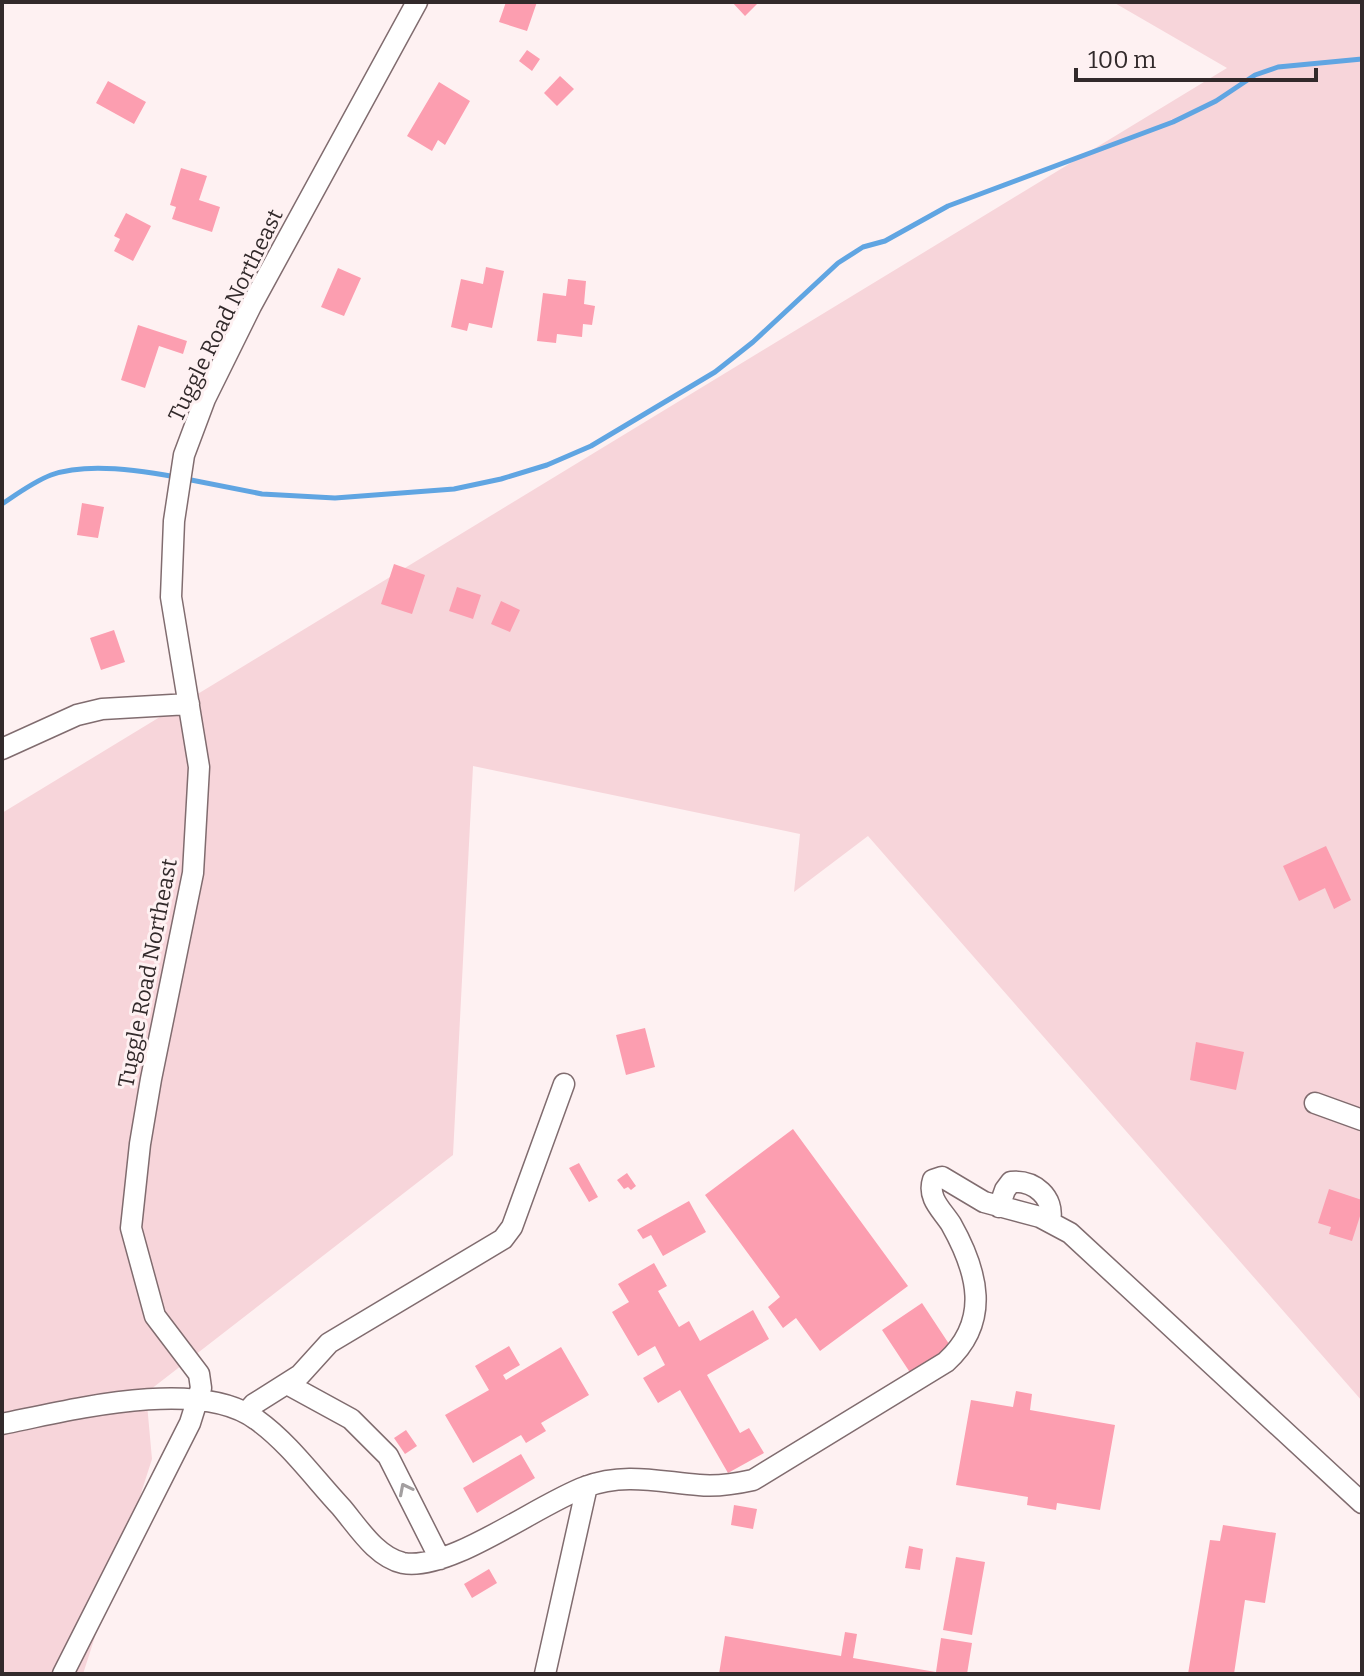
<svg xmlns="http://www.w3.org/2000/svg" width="1364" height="1676" viewBox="0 0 1364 1676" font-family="Bitter,serif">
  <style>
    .green { fill: #f7d5da }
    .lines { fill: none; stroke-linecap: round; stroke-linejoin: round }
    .stream { stroke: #60a5e2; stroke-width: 5 }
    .building { fill: #fc9eb0 }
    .minor-casing { stroke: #806c6f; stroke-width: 23 }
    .minor { stroke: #fff; stroke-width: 20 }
    .oneway { stroke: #a39fa0 }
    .labels { text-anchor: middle; stroke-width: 6; stroke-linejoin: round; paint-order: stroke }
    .street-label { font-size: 22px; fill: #322a2b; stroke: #fef1f2 }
  </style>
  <rect width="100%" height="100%" fill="#fef1f2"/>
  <path class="green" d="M1113,2h249v1399l-494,-565 -74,56 6,-58 -327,-68 -20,389 -307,238 6,66 -69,215h-81v-861l1225,-745z"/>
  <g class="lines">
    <path class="stream" d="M186,479l76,15 73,4 119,-9 47,-10 46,-14 44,-19 124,-74 38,-30 85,-79 25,-16 22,-6 63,-35 225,-84 43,-21 39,-26 23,-8 84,-8
      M2,504c15,-10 31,-22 49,-29 35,-13 89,-5 125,2"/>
  </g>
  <path class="building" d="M506,2h31l-10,29 -28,-9z
    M732,2h27l-14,14z
    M527,50l13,9 -8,12 -13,-10z
    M560,76l14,13 -17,17 -13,-13z
    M108,81l38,21 -12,22 -38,-21z
    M439,82l31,19 -25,44 -7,-5 -6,11 -25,-15z
    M181,168l26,8 -8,24 21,7 -8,25 -40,-13 4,-12 -6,-2z
    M126,213l25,13 -18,35 -19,-10 6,-12 -6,-3z
    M486,267l18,4 -12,57 -23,-5 -2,8 -16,-4 10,-48 22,5z
    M338,268l23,10 -17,38 -23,-9z
    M568,279l18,2 -2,23 11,2 -3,19 -9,-1 -1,13 -25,-3 -1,9 -19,-2 6,-48 23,3z
    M138,325l49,16 -4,13 -24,-8 -14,42 -24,-8z
    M82,503l22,4 -6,31 -21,-3z
    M394,564l31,11 -13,39 -31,-10z
    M457,587l24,8 -8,24 -24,-8z
    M501,601l19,9 -10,22 -19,-8z
    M114,630l11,32 -24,8 -11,-32z
    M1326,846l25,54 -17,9 -9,-21 -26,13 -16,-35z
    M645,1028l10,39 -29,8 -10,-40z
    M1196,1042l48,10 -8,38 -46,-10z
    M793,1129l115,157 -88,65 -24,-33 -13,10 -15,-21 12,-10 -75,-102z
    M579,1163l19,34 -9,5 -20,-34z
    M627,1173l9,13 -5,4 -3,-3 -4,2 -7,-9z
    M1329,1189l33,11v10l-10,31 -23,-7 2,-7 -13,-4z
    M689,1201l17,31 -43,24 -12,-21 -8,4 -6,-9z
    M654,1263l13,23 -9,5 21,36 10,-6 11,20 53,-31 16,29 -62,36 33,58 9,-5 15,25 -36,20 -48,-83 -22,13 -15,-25 22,-13 -10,-19 -17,10 -26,-44 17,-10 -11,-18z
    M922,1303l31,47 -40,27 -31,-47z
    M509,1346l11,19 -17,10 3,5 55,-33 28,48 -48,28 5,8 -20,12 -5,-8 -48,28 -28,-48 44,-25 -14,-24z
    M1016,1391l16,3 -2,16 85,15 -15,85 -43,-7 -1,7 -29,-5 1,-8 -72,-12 15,-85 42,7z
    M406,1430l11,16 -12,8 -11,-16z
    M521,1454l14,24 -58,35 -14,-25z
    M734,1505l23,4 -4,20 -22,-4z
    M1223,1525l53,8 -11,70 -20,-3 -11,74h-46l22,-134 10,1z
    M909,1546l14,3 -3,21 -15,-2z
    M956,1557l29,5 -13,73 -29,-5z
    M489,1569l8,14 -25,15 -8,-14z
    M845,1632l12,2 -4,24 83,14 5,-34 31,5 -5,31h-248l6,-38 116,20z"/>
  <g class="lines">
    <defs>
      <path id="minor" d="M2,749l75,-34 25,-6 87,-5
        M1315,1103l47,17
        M999,1207l6,-17 6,-8c23,-2 44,15 39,39
        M287,1384l64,35 37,37 52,103
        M246,1413l8,-9 46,-29 29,-32 174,-104 9,-12 52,-143
        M2,1424c65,-13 197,-48 255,-4 32,23 57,58 84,87 17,20 35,50 62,56 46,9 135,-59 182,-76 39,-15 75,-5 114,-2 19,2 36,-1 54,-5l193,-118c45,-41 32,-90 5,-138 -9,-14 -24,-26 -18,-44l9,-3 42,25 56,15 30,16 292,270
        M63,1674l127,-251 11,-35 -2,-14 -44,-58 -24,-88 9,-84 11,-65 42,-206 6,-106 -28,-170 3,-76 10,-66 21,-56 46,-93 166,-304
        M545,1674l42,-188"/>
    </defs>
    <use href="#minor" class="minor-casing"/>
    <use href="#minor" class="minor"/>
  </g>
  <defs><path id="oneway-chevron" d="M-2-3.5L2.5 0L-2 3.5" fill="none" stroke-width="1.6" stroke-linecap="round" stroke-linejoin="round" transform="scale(2)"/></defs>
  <use class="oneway" href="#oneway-chevron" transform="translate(405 1489) rotate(-117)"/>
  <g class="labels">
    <g class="street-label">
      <text transform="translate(225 315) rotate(-64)" y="8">Tuggle Road Northeast</text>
      <text transform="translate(147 973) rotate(-79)" y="8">Tuggle Road Northeast</text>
    </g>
  </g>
  <rect width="1364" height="1676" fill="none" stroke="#322a2b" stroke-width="8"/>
  <path d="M1076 68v12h240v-12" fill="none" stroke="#322a2b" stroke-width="4"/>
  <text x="1088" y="68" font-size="24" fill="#322a2b" stroke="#fef1f2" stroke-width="6" paint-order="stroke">100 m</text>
</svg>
